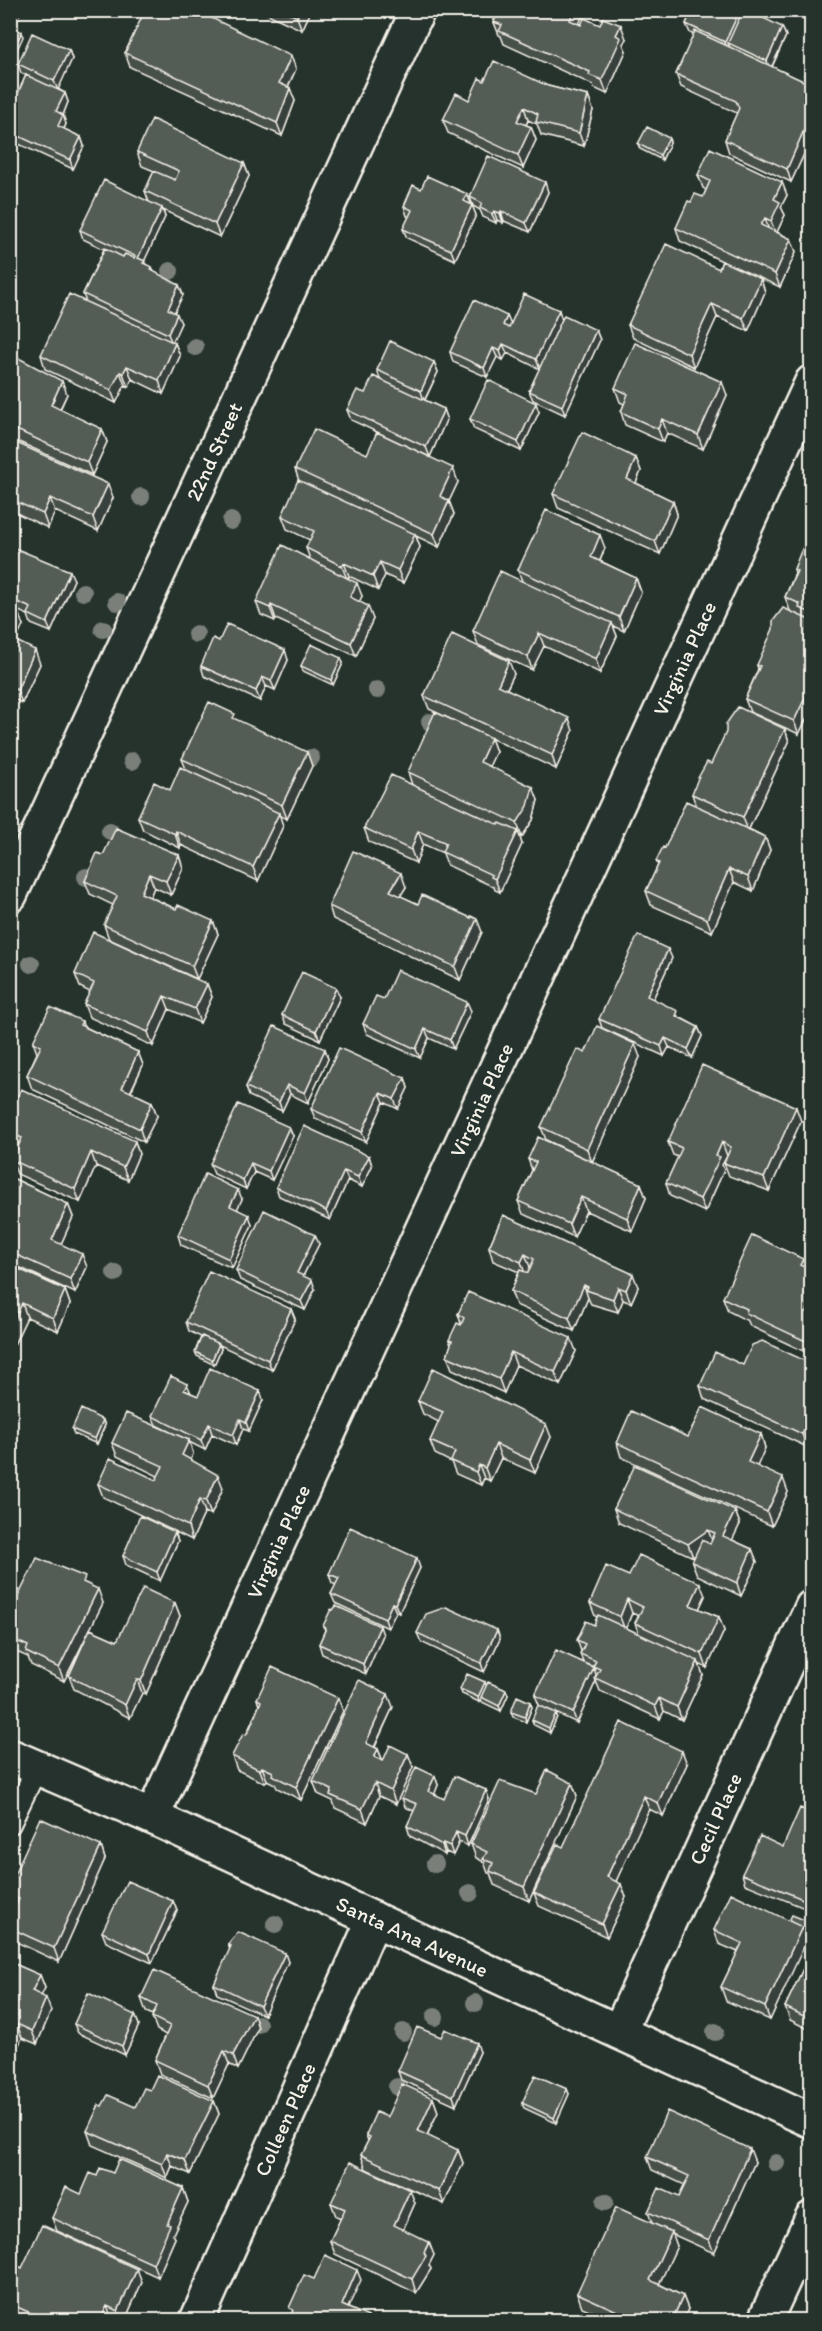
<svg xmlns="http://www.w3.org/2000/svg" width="822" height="2331" viewBox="0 0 822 2331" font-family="Itim,sans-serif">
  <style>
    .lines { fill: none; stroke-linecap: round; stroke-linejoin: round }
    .lane-casing { stroke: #f4f1e8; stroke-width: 24 }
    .street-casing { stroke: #f4f1e8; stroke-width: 38 }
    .secondary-casing { stroke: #f4f1e8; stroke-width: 38 }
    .lane { stroke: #26332d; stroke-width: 20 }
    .street { stroke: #26332d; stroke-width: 33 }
    .secondary { stroke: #26332d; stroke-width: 33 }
    .tree { fill: #7a8079 }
    .wall { fill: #474f49; stroke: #f4f1e8; stroke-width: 1.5; fill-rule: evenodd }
    .shaded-wall { fill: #39403c; stroke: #f4f1e8; stroke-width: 1.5 }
    .building { fill: #525c55; stroke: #f4f1e8; stroke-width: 1.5 }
    .labels { text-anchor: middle; stroke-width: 4.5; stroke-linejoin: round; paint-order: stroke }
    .street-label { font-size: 21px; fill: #f4f1e8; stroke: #26332d }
  </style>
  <rect width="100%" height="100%" fill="#26332d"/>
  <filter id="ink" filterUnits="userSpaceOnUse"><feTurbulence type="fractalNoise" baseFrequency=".0167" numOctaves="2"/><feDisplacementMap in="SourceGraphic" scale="12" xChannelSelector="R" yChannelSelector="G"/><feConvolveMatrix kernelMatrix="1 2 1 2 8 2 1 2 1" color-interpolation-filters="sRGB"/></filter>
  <g filter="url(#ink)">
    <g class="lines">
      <defs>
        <path id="lane" d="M10,1824l27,-56"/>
        <g id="street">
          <path id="s1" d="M152,1817l660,-1435"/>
          <path id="s2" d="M619,2032l193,-425"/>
          <path id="s3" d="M197,2320l177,-401"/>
          <path d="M765,2320l47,-102"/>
        </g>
        <g id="secondary">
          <path id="s4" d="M10,895l408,-885"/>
          <path id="s5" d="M10,1756l142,61 660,304"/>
        </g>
      </defs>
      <use href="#lane" class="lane-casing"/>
      <use href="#street" class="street-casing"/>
      <use href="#secondary" class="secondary-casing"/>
      <use href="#lane" class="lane"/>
      <use href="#street" class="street"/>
      <use href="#secondary" class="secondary"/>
    </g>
    <g class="tree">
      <circle cx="170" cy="271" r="9"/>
      <circle cx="195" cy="347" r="9"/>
      <circle cx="141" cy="497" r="9"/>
      <circle cx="231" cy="521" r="9"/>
      <circle cx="83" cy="592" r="9"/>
      <circle cx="117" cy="602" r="9"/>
      <circle cx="103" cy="629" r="9"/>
      <circle cx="196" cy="634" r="9"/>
      <circle cx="377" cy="690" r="9"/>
      <circle cx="430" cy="722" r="9"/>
      <circle cx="311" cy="758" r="9"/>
      <circle cx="132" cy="761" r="9"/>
      <circle cx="110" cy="831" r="9"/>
      <circle cx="86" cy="877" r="9"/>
      <circle cx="31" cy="964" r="9"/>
      <circle cx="115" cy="1273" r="9"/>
      <circle cx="435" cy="1864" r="9"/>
      <circle cx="470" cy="1893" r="9"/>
      <circle cx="275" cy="1924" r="9"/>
      <circle cx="475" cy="2003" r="9"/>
      <circle cx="435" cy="2017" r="9"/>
      <circle cx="258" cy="2024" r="9"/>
      <circle cx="403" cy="2032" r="9"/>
      <circle cx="715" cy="2032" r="9"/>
      <circle cx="397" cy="2087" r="9"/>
      <circle cx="776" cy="2163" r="9"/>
      <circle cx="605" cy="2202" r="9"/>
    </g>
    <path class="wall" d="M10,10h11l-2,5z
      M259,10h64l-2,5 -10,-4 -9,19z
      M692,10h49l1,3 40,14 4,9 -14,31 35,16 -3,-8 8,-16v78l-21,45 -62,-29 -4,-13 12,-27 -56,-26 -5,-13 18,-39 -4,-2 -4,-9z
      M784,10h22l-4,9z
      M491,15l88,9 47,15 -3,5 3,7 -19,43 -13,-6 -1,-3 -89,-41 -3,-8 -2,-1z
      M69,50l3,9 -14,30 7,4 3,9 -5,13 3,9 -2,5 17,8 3,9 -11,23 -63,-29v-39l4,1 12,-27 -5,-2 -3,-9z
      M125,53l166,3 5,13 -8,18 7,14 -13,35 -152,-69z
      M484,81l64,5 40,10 5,14 -9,36 -43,-11 -4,-11 -9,-4 -2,5 5,2 5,13 -13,28 -75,-35 -5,-13 26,-20z
      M669,138l1,5 -8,17 -22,-11 -2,-5z
      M137,152l107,11 5,13 -29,61 -57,-27 2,7 -21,44 2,4 6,2 2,5 25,13 4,10 -9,17 7,11 -9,19 3,1 5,13 -17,38 -31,-15 -4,8 -3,-2 -9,18 -71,-34 -4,-14 45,-53 -3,-8 21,-45 -21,-10 -3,-9 69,-28 -4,-11 9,-20 -12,-5z
      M698,175l89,20 -6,12 4,8 -8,17 14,7 5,13 -16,35 -49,-22 34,27 -17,39 -31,-14 -23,50 -61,-29 -5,-13 91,-56 3,-8 -42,-20 -4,-13 15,-26 12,-5 3,-7 -3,-2z
      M421,189l50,15 5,11 -21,45 -48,-22 -4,-9 6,-12 -2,-1 -3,-10z
      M548,192l-18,40 -26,-11 -1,2 -6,-3 -1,3 -13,-6 -3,-7 -7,-4 -3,-9z
      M507,316l3,8 52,-4 34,10 4,10 -35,75 -32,-15 -4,-9 11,-22 -33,-16 -4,7 -6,-3 -10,20 -34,-15 -3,-10z
      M11,354l56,40 -7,16 42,19 5,13 -15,33 -82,-37z
      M434,362l4,10 -13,28 19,9 3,9 -17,39 -79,-37 -4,-10 33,-31 -3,-9z
      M615,388l112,7 -24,54 -36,-16 -4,9 -38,-17 -4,-13 3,-8 -4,-2z
      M539,412l-18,39 -47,-22 -4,-10z
      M10,440l103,58 -15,33 -43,-20 -7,17 -38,-18z
      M367,454l91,28 -9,19 5,13 -15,33 -23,-11 4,11 -17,36 -18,-8 -7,15 -29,-14 -1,2 14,18 -3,5 14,18 -17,37 -80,-37 -1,2 -14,-6 -5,-13 54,-43 -4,-11 4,-8 -23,-11 -5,-13 17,-35 -4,-12z
      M636,458l5,13 -5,12 37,18 4,13 -17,40 -102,-46 -5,-14z
      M812,532v175l-13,27 -49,-22 -5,-13 13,-30 -1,-4 33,-54 -5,-14 10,-24 -1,-4z
      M605,548l-5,13 36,17 5,14 -17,39 -11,-5 4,10 -17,37 -56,-27 -12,24 -54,-25 -5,-14 49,-50 -4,-11z
      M10,551l64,29 -23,52 -20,-8 -3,-9 -18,-8z
      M10,608l13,17 -7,16 24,23 -18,39 -12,-5z
      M219,641l69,19 -13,30 -9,-4 -6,15 -56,-25 -3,-10z
      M343,663l-10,22 -30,-14 -2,-5z
      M514,674l-7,15 66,42 -17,38 -127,-60 -5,-13z
      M237,721l75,45 -25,53 -8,-4 4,11 -25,55 -77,-36 -1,3 -37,-18 -5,-13 32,-27 16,-21 -4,-10z
      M785,729l4,13 -40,87 16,8 5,13 -17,41 -19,-9 -22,50 -61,-27 -5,-14 12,-26 -2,-4 40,-55 -4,-12 19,-30z
      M491,738l5,14 -7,14 49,34 -5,20 -11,17 -3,-1 3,8 -22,48 -5,-2 -1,-3 -47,-22 -4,-12 -20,-9 -7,19 -47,-21 -5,-14 48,-43 -4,-13z
      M103,855l80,13 -12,27 -17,-8 -4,10 26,12 37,12 5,13 -21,45 -88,-40 -5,-14 9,-20 -23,-11 -5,-13z
      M406,887l-6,9 18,8 53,14 11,14 -22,48 -127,-61 -4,-13z
      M672,958l-19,41 28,19 17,9 4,9 -10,22 -23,-11 -5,9 -62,-28 -3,-9z
      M75,974l132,10 5,13 -12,26 -31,-14 -16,37 -64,-29 -5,-13 6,-12 -10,-5z
      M340,997l-20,43 -34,-16 -4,-9z
      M384,999l87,12 -18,38 -24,-11 -9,20 -53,-24 -4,-10z
      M82,1021l1,5 55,26 5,13 -12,27 21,10 5,14 -13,26 -112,-53 -5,-14 10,-22 -4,-11z
      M325,1049l3,10 -20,44 -18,-9 -8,17 -33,-15 -3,-9z
      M585,1053l55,4 -48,105 -46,-22 -5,-13z
      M405,1078l3,10 -10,21 -14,-7 -18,40 -51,-24 -4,-9z
      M10,1112l129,42 -11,26 -32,-14 -16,36 -63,-28 -5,-14 2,-5 -4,-1z
      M801,1121l-32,70 -40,-15 -5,-13 3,-7 -5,9 2,5 -19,42 -35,-16 -4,-13 12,-26 -5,-2 -5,-13z
      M293,1136l-21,44 -18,-8 -8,17 -32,-15 -4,-10z
      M369,1156l3,10 -10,21 -14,-7 -18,40 -51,-24 -3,-9z
      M528,1159l113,25 5,14 -14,33 -46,-20 -12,26 -51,-23 -5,-13 14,-31z
      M10,1177l58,27 5,13 -12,27 26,23 -12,26 -65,-30z
      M242,1199l-5,10 15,16 -20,43 -51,-23 -3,-10z
      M503,1215l135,72 -7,16 -8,-3 -5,12 -27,-8 -3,-6 -14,33 -58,-26 -5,-14 8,-19 -26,-11 -4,-14z
      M319,1244l-16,32 12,13 -10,21 -65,-30 -4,-10z
      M10,1265l55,25 5,14 -12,27 -31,-14 -17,36z
      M806,1267l6,3v85l-62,-29 -2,-5 -20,-10 -5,-13z
      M291,1309l4,10 -23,51 -52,-25 1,4 -7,16 -17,-9 -2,-4 6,-15 -12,-6 -3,-9z
      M458,1314l118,37 -16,34 -44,-20 -12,28 -52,-24 -5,-13 4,-11 -2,-5 12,-16z
      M812,1364l-5,83 -103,-48 -4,-13 43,-21z
      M260,1391l3,9 -14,31 -6,-2 -7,16 -24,-11 -7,16 -16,-8 4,12 -2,6 32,28 -12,27 -6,-3 -13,28 -89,-43 -5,-13 58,-4 2,-4 -41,-20 -5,-13 56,-12 -12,-6 -4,-9 39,-23 7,3z
      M418,1401l133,36 -16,36 -34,-15 -11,23 -6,-3 -3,7 -25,-11 -5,-12 -16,-8 -5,-13 9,-19 -16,-8z
      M105,1425l-8,19 -23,-10 -2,-5z
      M761,1434l4,14 -8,18 31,26 -16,34 -151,-69 -4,-14 71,-6z
      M614,1509l121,2 5,13 -8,16 20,9 5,13 -16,34 -44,-21 -5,-13 3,-6 -2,1 -74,-34z
      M175,1532l3,9 -18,40 -34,-16 -3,-9z
      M420,1568l-21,45 -3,-1 -8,16 -53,-25 -4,-9 5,-9 -4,-2 -3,-9z
      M629,1576l76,20 -6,13 20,8 5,14 -17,37 -8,-4 4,11 -21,45 -18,-9 -4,8 -60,-28 -4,-10 -19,42 -21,-10 1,4 -7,16 -16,-8 -2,-5 7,-15 -4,-10 48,-33 -3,-8 1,-3 -4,-11 17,-15 3,-8 -2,-1 -5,-13zM632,1613l7,3 -4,7 4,11 -13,-6z
      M87,1585l16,18 -13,26 27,12 58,-38 5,13 -34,78 -4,-1 -12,25 -56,-29 -5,-13 19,-43 -24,48 -33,-16 -3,-8 -18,-8v-36z
      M323,1626l60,9 -17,39 -44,-20 -3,-10 6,-14z
      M497,1630l3,9 -16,33 -63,-30 -4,-9z
      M485,1682l1,3 22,10 -7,16 -19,-9 -1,-3 -2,3 -17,-8 -2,-5z
      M257,1699l86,12 -42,89 -24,-12 -2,-4 -8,-4 -2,3 -28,-13 -5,-14 14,-21 13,-29z
      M530,1702l2,5 -6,15 -13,-5 -2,-5z
      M393,1707l-18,40 3,2 5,12 25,-7 5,13 -17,37 -17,-8 -12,27 -32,-15 -2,-7 -15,-7 -5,-13z
      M687,1764l-24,52 -14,-7 -33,72 10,16 -19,40 -68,-31 -5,-13 29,-46z
      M435,1776l3,9 -4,9 10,5 42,-9 3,9 -21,47 -9,-4 -6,13 -7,-3 -1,3 -35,-19 -3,-10 7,-15 -9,-4 -3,-9z
      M572,1783l5,13 -48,105 -35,-16 -4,-12h-2l-4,-11 -8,-4 -5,-14 65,-50z
      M812,1813v98l-67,-27 -3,-10 41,-27z
      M101,1846l4,13 -46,103 -47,-22 -2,-4v-18l5,-9 -4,-2 -1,-2v-21z
      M173,1901l4,10 -25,52 -46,-21 -4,-10z
      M789,1921l23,2v16l-2,2 -4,-1 -36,80 -44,-19 -5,-14 17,-35 -19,-8 -5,-14z
      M228,1945l60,17 -24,53 -47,-21 -3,-10 16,-34z
      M812,1950v81l-22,-11 -5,-13z
      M10,1962l30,13 5,13 -4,7 10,16 -14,33 -15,-6 -12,26z
      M141,1998l113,17 4,13 -20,41 -9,-5 -16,34 -53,-24 -5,-14 11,-25 -9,-5 -5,-13 1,-2 -7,-3z
      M135,2015l4,10 -14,30 -47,-22 -4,-9z
      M480,2052l-24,53 -55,-25 -3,-9z
      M567,2089l2,5 -13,29 -32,-15 -2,-5z
      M150,2090l64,11 5,13 -29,60 -18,-8 -5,12 -75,-33 -5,-14 15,-25 33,1z
      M433,2098l5,14 -11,24 31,14 5,13 -19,41 -78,-35 -5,-14 7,-14 -2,-6 21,-18z
      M647,2157l108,5 -41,91 -42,-19 5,12 -18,38 24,12 5,13 -5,11h-71l-30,-13 -5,-14 75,-70 -4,-11 31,-15 6,-12 -33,-15z
      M113,2173l70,15 5,14 -15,32 2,4 -17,39 -101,-46 -5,-13 29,-24 16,-18z
      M331,2203h84l-12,27 31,25 -5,10 2,4 -15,24 -81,-39 -5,-13 11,-23 -5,-2z
      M22,2268l120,14 -17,38h-10l-3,-1 -1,1h-88l-13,-5v-40z"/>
    <path class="shaded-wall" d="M300,10l11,1 -9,19 -5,-13z
      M574,10h11l-10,23 -5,-13z
      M740,10l4,9 -16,24 2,5 -2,3 -3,-9z
      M799,10h7l-4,9z
      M621,25l5,14 -3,5 3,7 -19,43 -5,-14 14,-45z
      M782,27l4,9 -16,34 -3,-9z
      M22,32l1,5 -13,27v-9z
      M69,50l3,9 -14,31 -4,-9z
      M291,56l5,13 -12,27 -5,-13z
      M290,88l5,13 -13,35 -5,-13z
      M65,93l3,9 -5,13 3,9 -5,12 -3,-10 -2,-15z
      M588,96l5,14 -9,36 -5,-13z
      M524,107l4,13 -6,14 -5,-13z
      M807,123l5,14 -21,45 -4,-13z
      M531,127l5,13 -13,28 -5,-13z
      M81,137l3,9 -11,23 -3,-9z
      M669,138l1,5 -8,17 -2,-5z
      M244,163l5,13 -29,61 -5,-13z
      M545,182l3,10 -18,40 -4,-9z
      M782,182l5,13 -6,12 4,8 -9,19 -5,-13 3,-22z
      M467,194l4,10 -4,6 -3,-9z
      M472,205l4,10 -21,45 -4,-10z
      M162,208l3,9 -24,51 -3,-10z
      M494,211l3,9 -1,3 -4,-9z
      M501,211l3,10 -1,2 -3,-10z
      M765,218l4,13 -8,-6z
      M791,239l5,13 -16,35 -5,-13z
      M761,279l4,13 -17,39 -5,-13z
      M179,285l4,10 -12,24 -3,-10z
      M712,304l5,13 -23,50 -5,-13z
      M559,310l3,10 -22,49 -4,-10z
      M177,314l4,9 -9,20 -4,-9z
      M507,316l4,9 -4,9 -4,-9z
      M13,319l2,4 -5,9v-8z
      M596,330l4,10 -35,75 -3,-9z
      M175,343l5,13 -17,38 -4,-14z
      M503,344l4,9 -4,7 -3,-9z
      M493,348l4,9 -10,20 -3,-9z
      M434,362l4,10 -14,29 -3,-10z
      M127,366l5,13 -4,8 -5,-14z
      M120,372l5,13 -9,18 -5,-13z
      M62,381l5,13 -12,25 -4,-14z
      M722,382l5,13 -24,54 -5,-14z
      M536,403l3,9 -18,39 -3,-9z
      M444,409l3,9 -17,39 -4,-10z
      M662,419l5,14 -4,9 -5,-13z
      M102,429l5,13 -15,33 -5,-13z
      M636,458l5,13 -9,21 -5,-13z
      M453,468l5,14 -13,28 -5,-14z
      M108,484l5,14 -15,33 -5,-14z
      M50,498l5,13 -7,17 -5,-14z
      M449,501l5,13 -15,33 -5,-13z
      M673,501l4,13 -17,40 -5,-13z
      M415,534l5,13 -17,36 -5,-13z
      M600,535l5,13 -9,22 -5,-13z
      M380,562l5,13 -7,15 -5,-14z
      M344,563l5,13 -2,3 -5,-13z
      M70,571l4,9 -23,52 -4,-9z
      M636,578l5,14 -17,39 -5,-14z
      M357,583l5,13 -7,15 -5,-14z
      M271,605l5,14 -1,2 -5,-13z
      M368,606l5,13 -17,37 -5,-13z
      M18,612l5,13 -12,25 -1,-3v-19z
      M612,623l5,13 -17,37 -4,-14z
      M539,633l5,13 -12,24 -4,-13z
      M35,650l5,14 -18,39 -5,-13z
      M285,650l3,10 -13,30 -4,-9z
      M341,658l2,5 -10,22 -2,-5z
      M509,661l5,13 -12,24 -4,-13z
      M262,677l4,9 -6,15 -4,-10z
      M812,683v24l-13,27 -5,-13z
      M10,699l3,8 -3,6z
      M569,718l4,13 -17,38 -4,-14z
      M785,729l4,13 -41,89 -5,-14z
      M491,738l5,14 -11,23 -5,-13z
      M307,752l5,14 -25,53 -5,-14z
      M533,787l5,13 -5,20 -11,17 -5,-14z
      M279,813l4,13 -25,55 -5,-14z
      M176,831l5,14 -1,3 -5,-14z
      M418,831l5,13 -7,19 -5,-13z
      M518,831l4,13 -22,48 -5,-13z
      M765,837l5,13 -17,41 -5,-14z
      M179,855l4,13 -12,27 -5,-14z
      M729,869l5,13 -22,50 -5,-13z
      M401,873l5,14 -11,18 -5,-14z
      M149,874l5,13 -8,20 -5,-14z
      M477,919l5,13 -22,48 -5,-13z
      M213,921l5,13 -21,45 -5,-13z
      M668,949l4,9 -22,47 -3,-9z
      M207,984l5,13 -12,26 -5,-14z
      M336,988l4,9 -20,43 -4,-9z
      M164,996l5,13 -16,37 -5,-14z
      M467,1002l4,9 -18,38 -3,-9z
      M698,1027l4,9 -10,22 -4,-9z
      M425,1029l4,9 -9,20 -4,-9z
      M665,1038l4,9 -5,9 -3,-10z
      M635,1044l5,13 -48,105 -5,-13z
      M325,1049l3,10 -20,44 -3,-10z
      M138,1052l5,13 -17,36 -4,-13z
      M405,1078l3,10 -10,21 -4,-10z
      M287,1085l3,9 -8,17 -3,-9z
      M380,1093l4,9 -18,40 -4,-10z
      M152,1102l5,14 -13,26 -4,-13z
      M796,1107l5,14 -32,70 -5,-13z
      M289,1127l4,9 -21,44 -3,-9z
      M15,1135l5,13 -4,8 -5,-13z
      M135,1141l4,13 -11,26 -5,-13z
      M722,1142l5,14 -5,9 2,5 -19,42 -5,-13 16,-43z
      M91,1152l5,14 -16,36 -5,-13z
      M369,1156l3,10 -10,21 -4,-10z
      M251,1163l3,9 -8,17 -3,-9z
      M344,1171l4,9 -18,40 -4,-9z
      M641,1184l5,14 -14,33 -5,-13z
      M238,1190l4,9 -8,17 -4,-10z
      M581,1197l5,14 -12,26 -5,-13z
      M68,1204l5,13 -16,36 -5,-13z
      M249,1215l3,10 -20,43 -3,-9z
      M315,1235l4,9 -19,38 -3,-9z
      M82,1254l5,13 -12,26 -5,-14z
      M525,1254l5,13 -4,9 -5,-14z
      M803,1259l4,14 -7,-8z
      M633,1274l5,13 -7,16 -5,-13z
      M312,1280l3,9 -10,21 -4,-9z
      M584,1285l4,13 -14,33 -5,-13z
      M618,1287l5,13 -5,12 -5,-13z
      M65,1290l5,14 -12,27 -5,-13z
      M22,1303l5,14 -17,36v-24z
      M812,1303v20l-5,-11z
      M291,1309l4,10 -23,51 -4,-10z
      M571,1338l5,13 -16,34 -5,-13z
      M219,1344l2,5 -7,16 -2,-5z
      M511,1352l5,13 -12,28 -5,-14z
      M187,1384l4,9 -7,-3z
      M260,1391l3,9 -14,31 -3,-9z
      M812,1396v41l-5,10 -5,-13 3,-25z
      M240,1419l3,10 -7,16 -3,-10z
      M103,1420l2,5 -8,19 -2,-5z
      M209,1424l3,10 -7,16 -4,-10z
      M546,1424l5,13 -16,36 -5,-13z
      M761,1434l4,14 -12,28 -5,-14z
      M189,1440l4,14 -6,14 -5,-13z
      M496,1444l5,14 -11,23 -5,-13z
      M479,1465l5,13 -3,7 -5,-13z
      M218,1475l5,13 -12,27 -5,-14z
      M783,1478l5,14 -16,34 -5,-14z
      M200,1499l5,13 -13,28 -4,-14z
      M735,1511l5,13 -12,25 -5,-13z
      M708,1530l5,13 -20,14 -5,-13z
      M175,1532l3,9 -18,40 -3,-9z
      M752,1549l5,13 -16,34 -4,-13z
      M417,1558l3,10 -21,45 -4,-9z
      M700,1583l5,13 -10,22 -5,-13z
      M98,1589l5,14 -39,78 -5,-13z
      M627,1599l5,14 -7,17 -5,-13z
      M175,1603l5,13 -34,78 -5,-13z
      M392,1603l4,9 -8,16 -3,-9z
      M719,1617l5,14 -17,37 -5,-14z
      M380,1626l3,9 -17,39 -3,-10z
      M497,1630l3,9 -16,33 -3,-9z
      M698,1661l5,14 -21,45 -5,-13z
      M594,1668l3,10h-2l1,3 -19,42 -4,-10z
      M137,1679l5,14 -12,25 -5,-13z
      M485,1682l2,5 -8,15 -1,-5z
      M506,1690l2,5 -7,16 -2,-5z
      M388,1694l5,13 -23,49 -4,-13z
      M338,1698l5,13 -42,89 -5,-13z
      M659,1698l5,13 -4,8 -5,-13z
      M530,1702l2,5 -6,15 -1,-5z
      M556,1713l1,4 -7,16 -1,-5z
      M378,1749l5,13 -9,-5z
      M682,1751l5,13 -24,52 -5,-13z
      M408,1754l5,13 -17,37 -5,-13z
      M262,1767l5,13 -2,3 -5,-13z
      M435,1776l3,9 -6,16 -4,-10z
      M375,1783l4,13 -12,27 -5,-14z
      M572,1783l5,13 -48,105 -5,-14z
      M486,1790l3,9 -21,47 -3,-10z
      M644,1796l5,13 -37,81 -5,-13z
      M456,1832l3,10 -6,13 -3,-9z
      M443,1843l3,9 -1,3 -3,-10z
      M101,1846l4,13 -46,103 -5,-14z
      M621,1884l5,13 -19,40 -5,-13z
      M173,1901l4,10 -25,52 -3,-9z
      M802,1927l5,13 -37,80 -5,-13z
      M812,1931v8l-2,2 -1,-5z
      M285,1953l3,9 -24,53 -4,-9z
      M40,1975l5,13 -8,17 -5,-14z
      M46,1998l5,13 -14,33 -5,-13z
      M135,2015l4,10 -14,30 -3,-9z
      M254,2015l4,13 -20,41 -5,-14z
      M17,2024l5,14 -12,26v-24z
      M477,2043l3,9 -24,53 -3,-9z
      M224,2051l5,13 -16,34 -5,-13z
      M567,2089l2,5 -13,29 -2,-5z
      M433,2098l5,14 -16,33 -4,-14z
      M214,2101l5,13 -29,60 -5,-14z
      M750,2149l5,13 -41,91 -5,-13z
      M458,2150l5,13 -19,41 -5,-13z
      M167,2153l5,13 -5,12 -5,-14z
      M183,2188l5,14 -15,32 2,4 -17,39 -5,-13 14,-40z
      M410,2190l5,13 -16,36 -5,-14z
      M672,2232l5,14 -22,47 -5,-13z
      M429,2242l5,13 -5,10 2,4 -15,24 -4,-14z
      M137,2269l5,13 -17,38h-3l-4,-9z
      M357,2270l4,10 -16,34 -3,-9z
      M683,2296l5,13 -5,11h-11z
      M107,2306l5,13 -1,1h-11z"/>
    <path class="building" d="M145,10h50l96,46 -12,27 11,5 -13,35 -152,-70z
      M283,10h17l-3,7z
      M493,10h81l-4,10 11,5 3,-7 16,7 3,-7 18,7 -5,10 5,3 -19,42 -13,-5 1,-3 -91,-41 3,-6 -8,-3 2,-5 -5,-2z
      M692,10h48l-15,32 -39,-18z
      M743,10h4l35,17 -15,34 -39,-18z
      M10,27l12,5 -12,23z
      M695,31l117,54v41l-5,-3 -20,46 -62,-29 14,-32 -3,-7 -60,-27z
      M32,33l37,17 -15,31 -36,-17z
      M812,59v19l-8,-3z
      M494,61l54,25 40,10 -9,37 -43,-11 2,-8 -14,-7 -7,14 14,6 -13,28 -75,-35 13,-27 13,7 10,-22 5,3z
      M26,75l39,18 -9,18 7,4 -5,11 23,11 -11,23 -60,-28v-31l4,1z
      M152,119l92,44 -29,61 -70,-33 9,-20 21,9 4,-9 -42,-19z
      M647,127l22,11 -9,17 -22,-11z
      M710,148l72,34 -8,17 6,3 -9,19 -6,-3 -4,7 30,14 -16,35 -99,-46 12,-27 3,1 4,-8 8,3 7,-16 -12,-6z
      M488,156l57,26 -19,41 -25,-12 -1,2 -6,-2 -2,3 -12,-6 2,-5 -12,-6z
      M427,176l40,18 -3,7 8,4 -21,45 -48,-21 9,-19 -8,-4 9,-21 8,4z
      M104,180l58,28 -24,50 7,3 -2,2 9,4 -1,3 28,15 -11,24 9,5 -9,20 -85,-40 22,-46 18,9 2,-3 9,4 1,-2 -55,-26z
      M666,244l53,25 3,-8 39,18 -18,39 -31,-14 -23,50 -61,-29z
      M69,294l106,49 -16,37 -32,-14 -4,7 -3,-1 -9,18 -70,-35z
      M524,294l35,16 -23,49 -33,-15 -3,7 -7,-3 -9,20 -34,-16 24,-52 33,16 -4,9 6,3z
      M564,315l32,15 -34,76 -33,-15z
      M390,341l44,21 -13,29 -44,-21z
      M635,343l87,39 -24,53 -36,-16 -4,10 -37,-17 7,-18 -13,-6z
      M11,354l51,27 -11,24 51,24 -15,33 -77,-35z
      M373,376l71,33 -18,38 -79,-37 10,-20 8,3z
      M488,380l48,23 -18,39 -48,-23z
      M314,429l53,25 10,-22 76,36 -13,28 9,5 -15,33 -139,-65z
      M582,432l54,26 -9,21 46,22 -18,40 -102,-47z
      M10,440l98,44 -15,33 -43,-19 -7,16 -33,-15z
      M298,480l117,54 -17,36 -18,-8 -7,14 -29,-13 -2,3 -36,-18 8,-17 -32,-15z
      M546,510l54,25 -9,22 45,21 -17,39 -101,-47z
      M812,532v81l-13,-5 1,-4 -15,-7 12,-26 -3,-2 7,-18z
      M282,545l75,38 -7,14 18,9 -17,37 -80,-38 -1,3 -14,-6z
      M12,547l58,24 -23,52 -19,-9 3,-6 -21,-9v-48z
      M500,571l112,52 -16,36 -57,-26 -11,24 -55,-26z
      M10,608l8,4 -8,16z
      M783,608l29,13v62l-18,38 -49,-22 15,-33 -3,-1 16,-36v-8z
      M227,624l58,26 -14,31 -9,-4 -6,14 -55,-25 12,-28 6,3z
      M452,634l57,27 -11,24 71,33 -17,37 -128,-59z
      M10,638l25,12 -18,40 -7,-3z
      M311,644l30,14 -10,22 -30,-14z
      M209,702l26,12 -2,4 74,34 -25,53 -100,-46z
      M738,707l47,22 -42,88 -51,-23 6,-16 9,-16 4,2 15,-32v-8z
      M435,712l56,26 -11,24 53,25 -5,19 -11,17 -109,-51z
      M180,767l99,46 -26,54 -77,-36 -1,3 -37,-17 16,-35 16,8z
      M391,775l108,50 1,-2 18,8 -23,48 -4,-2 1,-2 -50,-23 4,-9 -28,-12 -7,19 -47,-22z
      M686,801l79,36 -17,40 -19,-8 -22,50 -61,-28 13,-28 -3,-2 7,-14 2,1z
      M116,828l63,27 -13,26 -17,-7 -8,19 35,16 2,-4 35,16 -21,45 -88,-41 13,-29 -32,-15 12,-28 6,2z
      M353,851l48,22 -11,18 28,13 4,-9 49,23v-2l6,3 -22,48 -126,-61z
      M93,932l114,52 -12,25 -31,-13 -16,36 -64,-28 10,-21 -19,-9z
      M638,935l30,14 -21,47 31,15 -2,5 22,11 -10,22 -23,-11 -4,8 -62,-27z
      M397,970l70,32 -17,38 -25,-11 -9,20 -53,-25 13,-28 8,3z
      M302,972l34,16 -20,43 -34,-16z
      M50,1007l32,14 -2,4 58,27 -16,36 30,14 -12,27 -113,-54 14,-29 -8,-4z
      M274,1026l51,23 -20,44 -18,-8 -8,17 -33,-15z
      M597,1026l38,18 -48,105 -46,-22 36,-78 8,4z
      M339,1048l66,30 -11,21 -14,-6 -18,39 -51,-23z
      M702,1065l94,42 -32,71 -40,-15 7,-16 -9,-5 -6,14 4,1 -20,42 -34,-16 16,-35 -14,-6z
      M21,1089l114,52 -12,26 -32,-15 -16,37 -63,-29 10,-22 -7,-3 -5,8v-31z
      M238,1104l51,23 -20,44 -18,-8 -8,17 -33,-16z
      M304,1126l65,30 -11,21 -14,-6 -18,40 -50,-24z
      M538,1137l103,47 -14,34 -46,-21 -12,27 -51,-23 18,-39 -8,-3z
      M205,1174l33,16 -8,16 19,9 -20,44 -51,-24z
      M10,1177l58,27 -16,36 30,14 -12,25 -60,-27z
      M264,1210l51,25 -18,38 15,7 -11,21 -65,-31z
      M503,1215l130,59 -7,16 -8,-3 -5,12 -27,-9 2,-3 -4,-2 -15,33 -58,-27 9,-21 8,3 6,-14 -9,-5 -4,8 -32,-15z
      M752,1235l51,24 -3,6 12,5v33l-5,9 5,2v30l-66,-31 1,-4 -24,-11z
      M10,1265l55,25 -12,28 -31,-15 -12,26z
      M209,1271l82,38 -23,51 -82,-38z
      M468,1292l103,46 -16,34 -44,-20 -12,27 -52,-23 5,-15 -3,-1 8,-17 4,2 3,-7 -6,-4z
      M202,1336l17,8 -7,16 -17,-8z
      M762,1341l50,23v32l-7,13 7,3v1l-10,21 -102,-48 15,-34 28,13 9,-20z
      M210,1368l50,23 -14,31 -6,-3 -7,16 -24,-11 -8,16 -49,-24 19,-40 16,8 -3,6 14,6z
      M433,1368l113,56 -16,36 -34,-16 -11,24 -6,-3 -3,7 -25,-11 4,-9 -25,-11 13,-29 -25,-11z
      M702,1407l59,27 -13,28 35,16 -16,34 -150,-69 14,-32 57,26z
      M81,1409l22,11 -8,19 -23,-10z
      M126,1413l63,27 -7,15 36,20 -12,26 -6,-2 -12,27 -90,-42 12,-26 46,22 7,-14 -51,-23z
      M635,1465l100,46 -12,25 29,13 -15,34 -45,-21 10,-22 8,4 5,-11 -7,-3 -20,14 -74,-35z
      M140,1516l35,16 -18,40 -34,-16z
      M350,1527l67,31 -22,46 -3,-1 -7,16 -54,-25 8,-16 -10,-4z
      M639,1555l61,28 -10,22 29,12 -17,37 -67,-31 8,-16 -16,-8 -7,18 -30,-14 16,-37 23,10z
      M37,1558l48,19 -2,5 15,7 -39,79 -33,-16 2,-6 -18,-8v-25z
      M143,1588l32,15 -34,78 -4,-2 -12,26 -56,-29 21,-47 27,12z
      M336,1606l44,20 -17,38 -44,-20 7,-16 -3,-2 8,-17 2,1z
      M446,1607l51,23 -16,33 -64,-30 9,-19z
      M598,1615l100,46 -21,46 -18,-9 -4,8 -60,-28 5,-9 -7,-3 3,-5 -16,-7 5,-10 -8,-4 9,-19 8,4z
      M556,1650l37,17 1,1 -21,45 -38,-18z
      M272,1667l66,31 -42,89 -24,-12 1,-3 -11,-5 -2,3 -28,-14 11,-22 3,1 4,-7 11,-27 -4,-2z
      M467,1674l18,8 -7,15 -18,-8z
      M359,1680l29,14 -22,49 12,6 -4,8 9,4 7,-16 18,9 -17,37 -16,-8 -13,26 -32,-14 2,-5 -19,-9z
      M488,1682l18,8 -7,16 -18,-9z
      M517,1696l13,6 -5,15 -14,-5z
      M538,1705l18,8 -7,15 -17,-8z
      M621,1722l61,29 -24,52 -14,-7 -37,81 14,7 -19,40 -68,-31 23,-49 6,3z
      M416,1767l19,9 -7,15 16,8 10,-23 32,14 -21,46 -9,-4 -6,14 -7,-3 -1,2 -35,-19 10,-22 -15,-6z
      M547,1770l25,13 -48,104 -34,-16 3,-8 -10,-4 4,-7 -16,-8 29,-63 36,13z
      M800,1808l12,5v85l-2,4 -68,-28 18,-38 23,11z
      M40,1818l61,28 -47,102 -44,-20v-10l9,-19 -9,-3v-12z
      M127,1881l46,20 -24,53 -47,-22z
      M731,1893l71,34 -37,80 -44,-20 21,-44 -28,-13z
      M792,1915l20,8v8l-3,5 -4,-1 -3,-8 -13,-6z
      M238,1932l47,21 -25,53 -46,-22 17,-38 -3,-1z
      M812,1950v70l-27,-13z
      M10,1962l30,13 -8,16 14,7 -14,33 -15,-7 -7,16z
      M154,1970l100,45 -21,40 -9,-4 -16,34 -53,-25 15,-34 -18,-9 5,-11 -16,-8z
      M88,1993l47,22 -13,31 -48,-22z
      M417,2027l24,10 4,-8 32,14 -24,53 -55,-25z
      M157,2075l57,26 -29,59 -18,-7 -5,11 -75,-33 12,-26 3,1 6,-11 27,12 9,-19 6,2z
      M535,2075l32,14 -13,29 -32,-15z
      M402,2084l31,14 -15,33 40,19 -19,41 -78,-36 9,-18 -4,-2 10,-23 11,5z
      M667,2111l83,38 -41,91 -61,-28 11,-24 20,9 10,-21 -42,-19z
      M119,2159l64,29 -16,36 3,1 -17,39 -101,-46 14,-31 15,7 9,-21 7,3 3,-8 13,5z
      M350,2162l60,28 -16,35 35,17 -5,10 2,4 -14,23 -82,-38 15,-32 -14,-6z
      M616,2207l56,25 -22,48 33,16 -11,24h-35l-60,-27z
      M42,2225l95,44 -19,42 -11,-5 -7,14h-53l-37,-16v-29l6,-10 6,3z
      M325,2255l32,15 -15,35 33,15h-87l5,-10 -4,-2 15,-33 10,4z
      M598,2316l11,4h-13z"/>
  </g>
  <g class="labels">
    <g class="street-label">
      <text dy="7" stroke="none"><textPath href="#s4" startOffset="488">22nd Street</textPath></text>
      <text dy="7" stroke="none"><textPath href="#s1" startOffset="1275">Virginia Place</textPath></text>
      <text dy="7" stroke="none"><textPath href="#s1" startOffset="789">Virginia Place</textPath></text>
      <text dy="7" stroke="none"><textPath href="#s1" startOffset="303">Virginia Place</textPath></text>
      <text dy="7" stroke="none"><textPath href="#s2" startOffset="234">Cecil Place</textPath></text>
      <text dy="7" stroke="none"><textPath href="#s5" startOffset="441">Santa Ana Avenue</textPath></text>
      <text dy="7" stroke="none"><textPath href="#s3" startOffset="219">Colleen Place</textPath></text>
    </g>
  </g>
  <rect width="822" height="2331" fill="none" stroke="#26332d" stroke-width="36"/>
  <rect x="18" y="18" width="786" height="2295" fill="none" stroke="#f4f1e8" stroke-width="2" filter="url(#ink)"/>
</svg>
